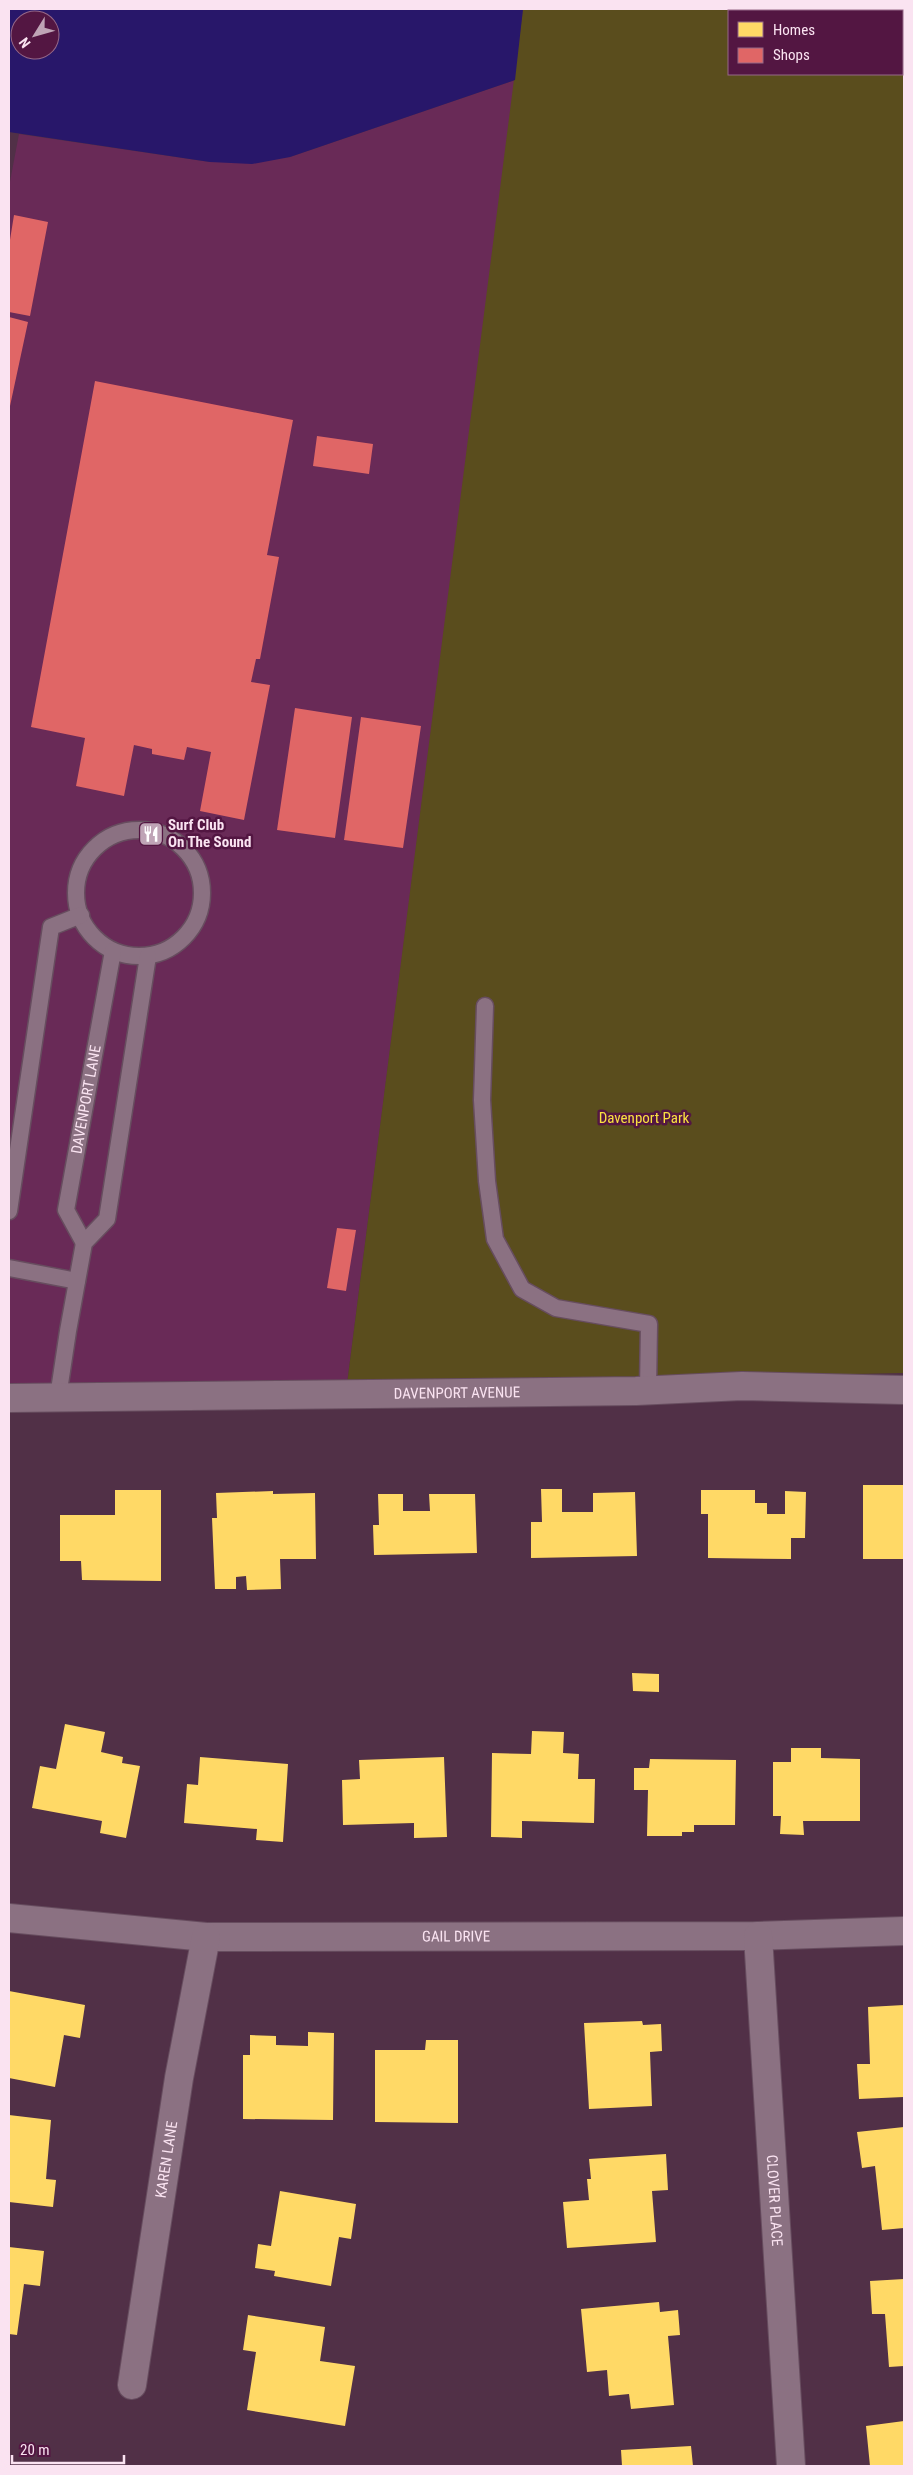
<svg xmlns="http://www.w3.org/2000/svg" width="913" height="2475" viewBox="0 0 913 2475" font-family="'Roboto Condensed',sans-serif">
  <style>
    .built { fill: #692a57 }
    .green { fill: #5a4d1d; fill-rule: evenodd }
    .water { fill: #28176a; fill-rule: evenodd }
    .homes { fill: #ffd966 }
    .shops { fill: #e06666 }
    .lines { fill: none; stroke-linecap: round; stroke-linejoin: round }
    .lane-casing { stroke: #674d5f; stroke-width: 19 }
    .street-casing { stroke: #674d5f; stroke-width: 30 }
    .secondary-casing { stroke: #674d5f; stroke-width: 30 }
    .lane { stroke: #8b7182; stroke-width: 16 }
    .street { stroke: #8b7182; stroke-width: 28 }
    .secondary { stroke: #8b7182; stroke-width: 28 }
    .labels { text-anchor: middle; stroke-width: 5; stroke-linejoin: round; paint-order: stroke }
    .poi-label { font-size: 15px; font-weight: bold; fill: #fae3f1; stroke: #531642; text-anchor: start }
    .street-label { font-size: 15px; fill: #fae3f1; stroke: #531642 }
    .park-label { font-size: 15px; fill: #fae240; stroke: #531642 }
  </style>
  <rect width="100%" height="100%" fill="#513047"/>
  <path class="built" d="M515,80l-168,1304 -338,7v-1204l10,-53 191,28 80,-5z"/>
  <path class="green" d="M523,9h381v1364l-557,11zM729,11h173v63h-173z"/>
  <path class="water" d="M9,9h514l-8,71 -225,77 -38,7 -42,-2 -201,-30zM20,20h30v30h-30z"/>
  <path class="homes" d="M863,1485h41v74h-41z
    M541,1489h21v23h31v-19l42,-1 2,64 -106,2v-36h11z
    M115,1490h46v91l-79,-1 -1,-19h-21v-46h55z
    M701,1490h54v13h12v11h18v-23l21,1 -1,46h-14v21l-83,-1v-44h-7z
    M273,1491v3l42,-1 1,66h-36l1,30 -34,1 -1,-14 -10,1v12h-21l-3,-71h5l-1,-25z
    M378,1494h25v17h27l-1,-17h46l2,59 -103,2 -1,-30h6z
    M632,1673l27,1v18l-26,-1z
    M65,1724l40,8 -4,20 22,5 -1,6 18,3 -14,72 -26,-5 2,-12 -70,-13 8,-42 16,3z
    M532,1731l32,1 -1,21 16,1 -1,25h17l-1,44 -72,-2v17l-31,-1 1,-84 39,1z
    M791,1748h30v10l39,1v62h-57l1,14 -24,-1 1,-18h-8v-54h18z
    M200,1757l88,7 -5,78 -27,-2 1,-11 -73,-6 3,-39 11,1z
    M444,1757l3,80 -33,1v-15l-71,2 -1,-45 18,-1 -1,-19z
    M650,1759l86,1 -1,65h-41v7h-12v4h-35l1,-46h-14v-22h15z
    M9,1991l76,14 -5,33 -16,-3 -9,52 -46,-9z
    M904,2005v92l-45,2 -2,-35h13l-2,-57z
    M642,2021l1,4 18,-1 1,27 -12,1 2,54 -63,3 -5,-86z
    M308,2032l26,1 -1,87 -90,-1v-64h7v-20l26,1v9l32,1z
    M426,2040h32v83l-83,-1v-72h50z
    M9,2115l42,5 -5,59 10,1 -3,27 -44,-5z
    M904,2127v101l-22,2 -7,-64 -13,2 -5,-36z
    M666,2154l2,36 -16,1 4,51 -89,6 -4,-46 26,-2 -2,-21h4l-2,-20z
    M280,2191l76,13 -5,35 -12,-2 -8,49 -57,-10 1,-5 -20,-3 3,-24 13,2z
    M9,2247l35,4 -4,35 -16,-2 -7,51 -8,-1z
    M904,2279v87l-15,1 -4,-53h-13l-2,-33z
    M659,2302l1,10 18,-2 2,25 -12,1 6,69 -43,4 -2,-15 -20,2 -2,-26 -20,2 -6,-63z
    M248,2315l77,12 -5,34 35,5 -10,60 -98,-16 9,-58 -13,-2z
    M904,2421v45h-34l-4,-40z
    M691,2446l2,20h-71l-1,-16z"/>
  <path class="shops" d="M14,215l34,7 -18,94 -21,-4v-66z
    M9,317l19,5 -18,84h-1z
    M95,381l198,39 -26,135 12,2 -19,102h-4l-5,23 19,3 -26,135 -44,-9 11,-59 -24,-5 -3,13 -32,-6v-5l-18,-4 -10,51 -48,-10 9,-48 -54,-11z
    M317,436l56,8 -4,30 -56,-8z
    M295,708l57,9 -17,121 -58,-8z
    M361,717l60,9 -18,122 -59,-8z
    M337,1228l19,2 -10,61 -19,-3z"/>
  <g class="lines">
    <defs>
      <g id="lane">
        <circle cx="139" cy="893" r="63"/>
        <path d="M485,1006l-3,94 5,81 8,58 27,50 34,19 93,16 -1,66"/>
        <path d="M9,1211l42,-284 30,-12"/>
        <path id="s1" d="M84,1243l-18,-33 47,-259"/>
        <path d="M9,1268l68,13"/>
        <path d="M58,1397l10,-66 16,-88 23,-24 41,-263"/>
      </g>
      <g id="street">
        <path id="s2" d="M9,1918l197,19 552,-1 146,-5"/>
        <path id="s3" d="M758,1936l33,530"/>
        <path id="s4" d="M132,2385l47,-307 27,-141"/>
      </g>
      <g id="secondary">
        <path id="s5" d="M9,1398l627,-7 106,-5 162,4"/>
      </g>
    </defs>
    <use href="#lane" class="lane-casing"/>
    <use href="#street" class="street-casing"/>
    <use href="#secondary" class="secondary-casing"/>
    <use href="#lane" class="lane"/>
    <use href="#street" class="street"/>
    <use href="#secondary" class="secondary"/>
  </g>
  <defs>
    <symbol id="restaurant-square" viewBox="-11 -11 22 22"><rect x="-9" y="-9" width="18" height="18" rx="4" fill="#bfa4b6" stroke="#531642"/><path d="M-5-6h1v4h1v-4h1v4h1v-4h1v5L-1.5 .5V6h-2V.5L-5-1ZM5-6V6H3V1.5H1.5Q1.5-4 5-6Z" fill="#fff"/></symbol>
  </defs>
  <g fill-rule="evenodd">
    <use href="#restaurant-square" x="137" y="820" width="28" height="28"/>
  </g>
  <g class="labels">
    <g class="poi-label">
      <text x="168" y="830">Surf Club<tspan x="168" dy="17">On The Sound</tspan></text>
    </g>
    <g class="street-label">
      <text dy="5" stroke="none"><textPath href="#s1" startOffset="150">DAVENPORT LANE</textPath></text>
      <text dy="5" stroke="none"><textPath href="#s5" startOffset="448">DAVENPORT AVENUE</textPath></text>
      <text dy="5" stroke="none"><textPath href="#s2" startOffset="448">GAIL DRIVE</textPath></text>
      <text dy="5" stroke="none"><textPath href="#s4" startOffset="228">KAREN LANE</textPath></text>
      <text dy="5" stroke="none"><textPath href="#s3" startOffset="265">CLOVER PLACE</textPath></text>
    </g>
    <g class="park-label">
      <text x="644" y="1123">Davenport Park</text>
    </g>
  </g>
  <rect width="913" height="2475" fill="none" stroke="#fae3f1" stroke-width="20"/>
  <rect x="728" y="10" width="175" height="65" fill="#531642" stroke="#966888"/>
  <rect x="738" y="22" width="25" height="15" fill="#ffd966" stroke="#966888"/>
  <text x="773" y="35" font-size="15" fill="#fae3f1">Homes</text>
  <rect x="738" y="48" width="25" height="15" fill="#e06666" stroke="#966888"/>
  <text x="773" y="60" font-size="15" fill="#fae3f1">Shops</text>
  <g transform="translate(35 35) rotate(233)"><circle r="24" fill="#531642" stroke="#966888"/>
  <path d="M0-4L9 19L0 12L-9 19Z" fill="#bfa4b6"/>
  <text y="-8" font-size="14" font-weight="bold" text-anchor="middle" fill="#fae3f1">N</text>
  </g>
  <path d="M12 2455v8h112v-8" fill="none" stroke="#fae3f1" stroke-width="2.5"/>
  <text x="20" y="2455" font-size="15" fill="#fae3f1" stroke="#531642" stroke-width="4" paint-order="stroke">20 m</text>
</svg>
